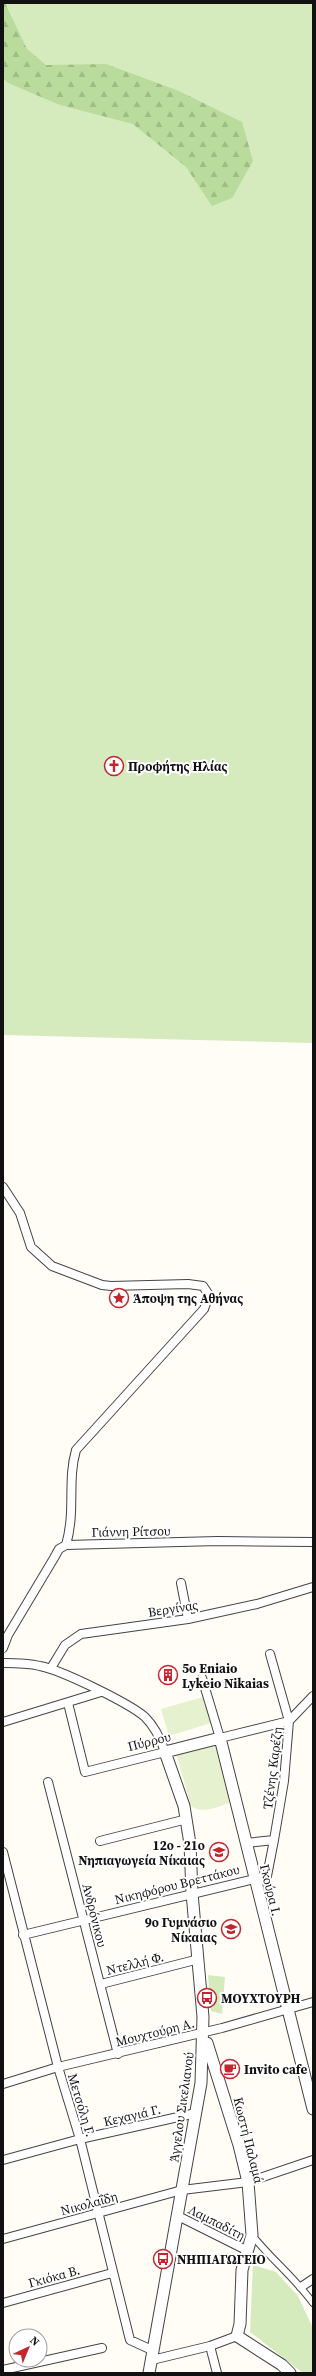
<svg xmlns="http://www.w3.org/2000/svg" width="316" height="2376" viewBox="0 0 316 2376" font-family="'Source Serif 4',serif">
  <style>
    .grass { fill: #d5ebbd }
    .forest { fill: url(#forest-firs) }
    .pitch { fill: #e6f2cf }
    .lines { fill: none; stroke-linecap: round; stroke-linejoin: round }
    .pedestrian-casing { stroke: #444; stroke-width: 8 }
    .minor-casing { stroke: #444; stroke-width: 10 }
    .tertiary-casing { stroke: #444; stroke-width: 13 }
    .pedestrian { stroke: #fff; stroke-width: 6 }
    .minor { stroke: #fff; stroke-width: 8 }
    .tertiary { stroke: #fff; stroke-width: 11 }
    .labels { text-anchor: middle; stroke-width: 4; stroke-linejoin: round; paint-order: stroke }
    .poi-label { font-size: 13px; font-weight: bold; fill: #111; stroke: #fff; text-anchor: start }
    .street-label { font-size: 13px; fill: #111; stroke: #fff }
  </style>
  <defs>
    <pattern id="forest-firs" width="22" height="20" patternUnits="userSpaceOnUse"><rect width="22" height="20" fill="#b9dc9c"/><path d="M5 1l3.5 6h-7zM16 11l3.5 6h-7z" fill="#9ebc85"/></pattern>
  </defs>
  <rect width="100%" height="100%" fill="#fffdf5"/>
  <path class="grass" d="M3,3h310v1040l-310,-8z
    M208,1975l17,2 -3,37 -11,-3z
    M253,2265l23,7 22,24 15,32v45h-10l-53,-41z"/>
  <path class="forest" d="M3,3h2l22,46 19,16 60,-1 73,27 63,31 11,39 -21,37 -20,8 -26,-39 -53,-43 -73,-19 -52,-22 -5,-5z"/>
  <path class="pitch" d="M203,1697l8,26 -42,13 -8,-27z
    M216,1741l16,61c-13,4 -29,13 -41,4l-16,-57z"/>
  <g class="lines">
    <defs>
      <path id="pedestrian" d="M252,2235c19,24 43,43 61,68"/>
      <path id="minor" d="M3,1187l17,26 11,34 21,19 50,19 9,1 77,-2 15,2 6,9 -5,14 -128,141c-9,31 0,60 -10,95
        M181,1583l7,36
        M3,1648l5,-13 46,-77 5,-9 7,-4 152,-4 95,1
        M3,1663c12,0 25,0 37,3 21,4 89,37 105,51 9,9 16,23 20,35l-80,20 -17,-69
        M51,1668l14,-23 16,-11 107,-15 69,-15 56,-17
        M202,1678l18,60 69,-17 24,-25
        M3,1722l98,-30
        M48,1782l70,272
        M100,1841l87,-22
        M246,1843l28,-3 10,-59 5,-60 -19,-67
        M3,1852l55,215 22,72 50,201 24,11
        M23,1935l244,-59 7,-36
        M101,1984l98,-25
        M3,2084l55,-17 164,-39 91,-26
        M3,2160l77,-21 116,-26
        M176,2215l70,35
        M3,2239l179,-49 66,-8 65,-22
        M301,2287l12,-8
        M3,2303l109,-30
        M210,2346l7,27
        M152,2360l58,-14 27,-10
        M3,2370l99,-22"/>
      <path id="tertiary" d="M207,2043l32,102 9,37 4,53 -10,35 -2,54 -3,12 45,29 8,8
        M149,2373l52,-290 2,-66 -11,-124 -2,-49 -6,-38 -19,-54 55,-14 93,371"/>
    </defs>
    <use href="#pedestrian" class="pedestrian-casing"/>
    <use href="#minor" class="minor-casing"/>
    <use href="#tertiary" class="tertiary-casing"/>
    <use href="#pedestrian" class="pedestrian"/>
    <use href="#minor" class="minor"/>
    <use href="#tertiary" class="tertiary"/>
  </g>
  <defs>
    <symbol id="church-ring" viewBox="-11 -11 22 22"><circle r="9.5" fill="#fff" stroke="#c4262e" stroke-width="1.5"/><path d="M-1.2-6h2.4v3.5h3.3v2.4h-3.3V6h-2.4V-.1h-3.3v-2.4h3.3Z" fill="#c4262e"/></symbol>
    <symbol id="sight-ring" viewBox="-11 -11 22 22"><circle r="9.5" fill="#fff" stroke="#c4262e" stroke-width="1.5"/><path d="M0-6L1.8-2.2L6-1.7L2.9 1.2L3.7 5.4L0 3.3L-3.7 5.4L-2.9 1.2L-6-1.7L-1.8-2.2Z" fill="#c4262e"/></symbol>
    <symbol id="building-ring" viewBox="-11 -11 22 22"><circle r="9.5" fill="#fff" stroke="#c4262e" stroke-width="1.5"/><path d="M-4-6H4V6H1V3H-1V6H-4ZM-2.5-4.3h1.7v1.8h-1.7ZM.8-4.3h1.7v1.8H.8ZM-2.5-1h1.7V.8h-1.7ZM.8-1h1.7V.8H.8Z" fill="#c4262e"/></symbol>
    <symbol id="school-ring" viewBox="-11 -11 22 22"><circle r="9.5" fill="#fff" stroke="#c4262e" stroke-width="1.5"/><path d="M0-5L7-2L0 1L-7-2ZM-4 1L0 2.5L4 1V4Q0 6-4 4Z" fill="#c4262e"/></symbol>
    <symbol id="bus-ring" viewBox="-11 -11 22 22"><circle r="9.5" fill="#fff" stroke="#c4262e" stroke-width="1.5"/><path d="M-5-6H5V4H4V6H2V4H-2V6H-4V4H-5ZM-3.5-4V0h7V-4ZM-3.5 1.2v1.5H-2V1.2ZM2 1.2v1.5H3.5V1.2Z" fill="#c4262e"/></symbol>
    <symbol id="cafe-ring" viewBox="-11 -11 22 22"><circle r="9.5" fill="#fff" stroke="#c4262e" stroke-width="1.5"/><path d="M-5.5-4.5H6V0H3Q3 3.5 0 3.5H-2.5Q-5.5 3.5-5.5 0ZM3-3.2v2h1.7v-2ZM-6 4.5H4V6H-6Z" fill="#c4262e"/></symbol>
  </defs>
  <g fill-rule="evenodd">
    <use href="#church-ring" x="103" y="755" width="22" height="22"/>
    <use href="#sight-ring" x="108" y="1287" width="22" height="22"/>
    <use href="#building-ring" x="157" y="1664" width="22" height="22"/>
    <use href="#school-ring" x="208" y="1841" width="22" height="22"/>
    <use href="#school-ring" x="220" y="1918" width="22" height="22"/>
    <use href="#bus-ring" x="196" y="1987" width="22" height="22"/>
    <use href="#cafe-ring" x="219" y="2058" width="22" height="22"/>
    <use href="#bus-ring" x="152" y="2248" width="22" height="22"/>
  </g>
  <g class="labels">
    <g class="poi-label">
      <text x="128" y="771">Προφήτης Ηλίας</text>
      <text x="133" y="1303">Άποψη της Αθήνας</text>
      <text x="182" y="1673">5o Eniaio<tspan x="182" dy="15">Lykeio Nikaias</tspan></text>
      <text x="205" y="1850" text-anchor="end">12ο - 21ο<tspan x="205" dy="15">Νηπιαγωγεία Νίκαιας</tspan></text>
      <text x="217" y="1927" text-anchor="end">9ο Γυμνάσιο<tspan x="217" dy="15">Νίκαιας</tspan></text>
      <text x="221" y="2003">ΜΟΥΧΤΟΥΡΗ</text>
      <text x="244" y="2074">Invito cafe</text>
      <text x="177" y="2264">ΝΗΠΙΑΓΩΓΕΙΟ</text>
    </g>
    <g class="street-label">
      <text transform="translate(131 1531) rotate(-1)" y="5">Γιάννη Ρίτσου</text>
      <text transform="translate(173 1608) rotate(-9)" y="5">Βεργίνας</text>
      <text transform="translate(149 1741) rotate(-14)" y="5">Πύρρου</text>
      <text transform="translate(272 1768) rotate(-83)" y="5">Τζένης Καρέζη</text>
      <text transform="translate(177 1884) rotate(-14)" y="5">Νικηφόρου Βρεττάκου</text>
      <text transform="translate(271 1890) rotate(76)" y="5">Γκούρα Ι.</text>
      <text transform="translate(95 1915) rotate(76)" y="5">Ανδρόνικου</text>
      <text transform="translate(135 1963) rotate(-14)" y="5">Ντελλή Φ.</text>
      <text transform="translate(155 2032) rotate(-14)" y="5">Μουχτούρη Α.</text>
      <text transform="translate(82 2105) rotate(73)" y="5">Μετσόλη Γ.</text>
      <text transform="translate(181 2107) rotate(-82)" y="5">Άγγελου Σικελιανού</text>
      <text transform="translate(132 2115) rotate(-13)" y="5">Κεχαγιά Γ.</text>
      <text transform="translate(249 2140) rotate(76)" y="5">Κωστή Παλαμά</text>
      <text transform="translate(89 2203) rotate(-15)" y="5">Νικολαΐδη</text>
      <text transform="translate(217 2222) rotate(27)" y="5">Λαμπαδίτη</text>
      <text transform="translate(54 2276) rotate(-15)" y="5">Γκιόκα Β.</text>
    </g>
  </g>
  <rect width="316" height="2376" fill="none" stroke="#111111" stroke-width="8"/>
  <g transform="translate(28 2348) rotate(44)"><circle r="19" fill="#ffffff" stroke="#a0a0a0"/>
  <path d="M0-3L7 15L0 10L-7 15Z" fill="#c4262e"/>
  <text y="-6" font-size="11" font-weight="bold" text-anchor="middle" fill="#111111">N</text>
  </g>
</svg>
